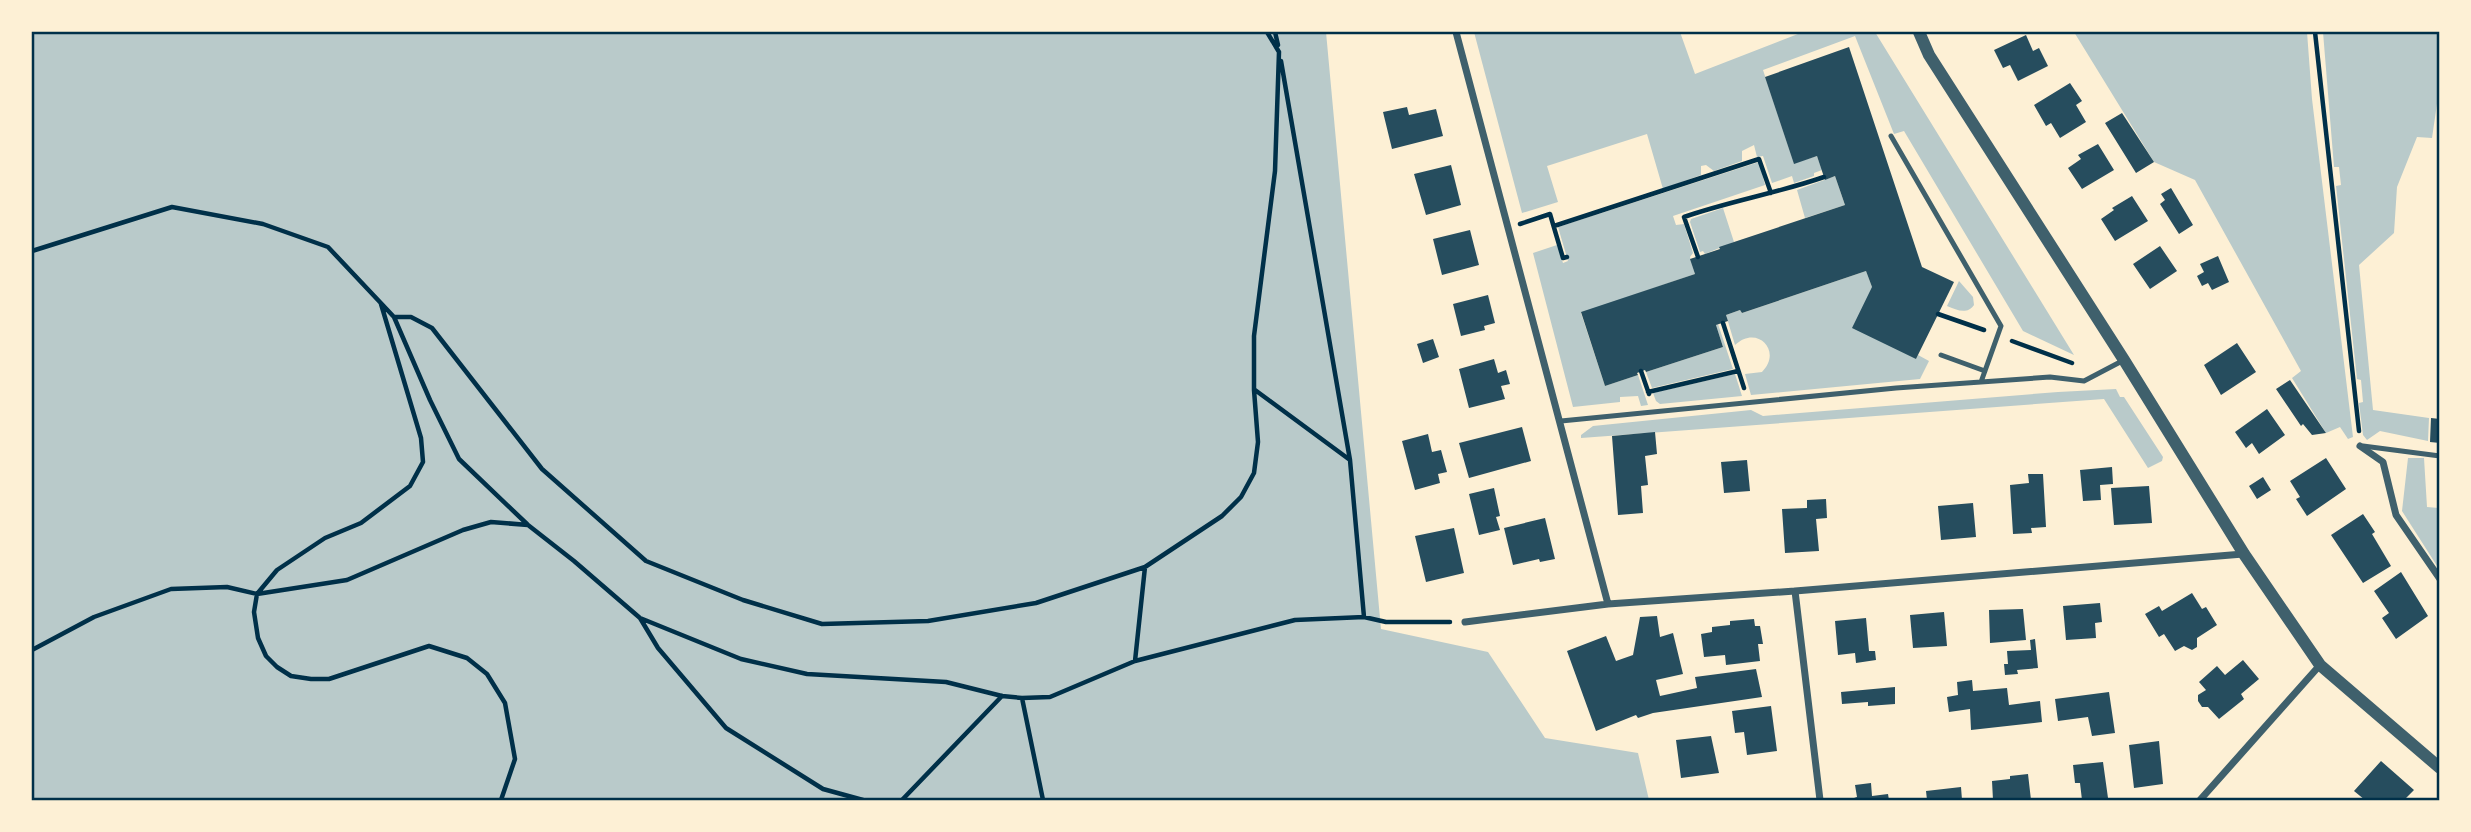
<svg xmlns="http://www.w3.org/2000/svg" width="2471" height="832" viewBox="0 0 2471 832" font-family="Arial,sans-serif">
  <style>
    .green { fill: #b9caca }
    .building { fill: #264d5e }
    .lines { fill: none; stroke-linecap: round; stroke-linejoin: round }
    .path { stroke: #003049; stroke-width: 4.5 }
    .service { stroke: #3f606c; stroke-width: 5 }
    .minor { stroke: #3f606c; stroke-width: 7 }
    .tertiary { stroke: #3f606c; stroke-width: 12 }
    .neatline { fill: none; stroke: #003049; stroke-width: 2.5 }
  </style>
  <rect width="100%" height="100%" fill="#fdf0d5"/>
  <path class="green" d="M32,32h1294l55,597 107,23 57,86 93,15 11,47h-1617z
    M1474,32h206l15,42 108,-42h72l199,323 -51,-24 -119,-200 -10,3 -39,-98 -92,34 31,93 23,-7 5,14 -8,3v3l-20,7 -2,-7 -20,7 -9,-27 -6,1 -3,-12 -12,6v10l-28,10 -8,-6 -5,1v9l-38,14 -16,-55 -100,32 11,36 -36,11z
    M2074,32h233l5,67 41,338 -5,2 -8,-12 -14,6 -34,-55 9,-7 -106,-191 -41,-18z
    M2323,32h116v58l-7,48 -15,-1 -20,50 -3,46 -35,32 14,145 56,8 -1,23 -48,-10 -13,9 -4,-5 -4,-32 4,-1 -2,-22 -4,-1 -21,-193 5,-1 -2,-18h-5z
    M1759,162l6,23 -92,31 3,9 8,-1 9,29 -3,4 5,17 -114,39 24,73 33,-11 10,30 -7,1 -3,-10 -18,1v5l-47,5 -40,-154 24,-8 6,18 5,-2 -10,-34z
    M1835,176l10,29 -40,13 -8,-28z
    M1723,208l11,34 -29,12 -2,-3 -3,1 -10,-30 1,-3z
    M1866,271l6,16 44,72 2,-4 11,6 -9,18 -169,16 -6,-21 17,-2c21,-21 -5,-48 -27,-27l-9,-30 14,-5 2,3z
    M1959,281l14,16 1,8c-7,10 -17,5 -27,1z
    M1718,324l15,45 -81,19 -6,-16 77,-25 -7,-22z
    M1735,374l7,22 -82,8 -4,-3 -3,-8z
    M2116,389l4,8h4l39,60 -1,4 -14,7 -44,-69 -523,39v-3l12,-9 158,-16 12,6 295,-24z
    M2408,458h16l3,49 12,1v61l-37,-58z"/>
  <path class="building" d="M2026,35l7,16 6,-3 9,18 -30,15 -8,-16 -7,3 -9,-18z
    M1849,47l73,220 32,15 -38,77 -64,-31 20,-41 -6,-16 -124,42 -2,-3 -14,5 2,6 -12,4 7,22 -77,25 -1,-2 -8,3 1,2 -33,11 -24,-74 114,-38 -5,-15 30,-10 -1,-2 126,-42 -10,-29 -10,4 -8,-24 -23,8 -29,-87z
    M2070,83l12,18 -6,4 10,17 -26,16 -9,-15 -5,3 -12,-21z
    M1407,107l2,8 27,-6 7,27 -51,13 -9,-37z
    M2122,113l32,49 -18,11 -31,-50z
    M2098,144l16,26 -32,19 -14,-21 13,-9 -3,-4z
    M1451,165l10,40 -35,10 -12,-41z
    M2171,188l22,37 -14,9 -19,-30 5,-4 -4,-6z
    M2132,196l16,25 -33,20 -14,-22 13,-9 -2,-2z
    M1470,230l9,35 -37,10 -9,-36z
    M2160,246l17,25 -27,18 -17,-25z
    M2218,256l11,26 -17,8 -4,-7 -6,3 -5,-10 7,-4 -4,-8z
    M1488,295l7,28 -11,3 1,4 -24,6 -8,-32z
    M1433,339l6,18 -16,6 -6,-19z
    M2237,343l19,29 -35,23 -17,-30z
    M1494,359l4,14 8,-3 4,14 -9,2 4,13 -36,9 -10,-39z
    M2290,380l36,53 -14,2 -9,-11 -2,2 -25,-37z
    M2267,409l18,26 -26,19 -7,-11 -6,5 -11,-16z
    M2431,418l9,1v24l-10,-1z
    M1522,427l9,34 -62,17 -10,-35z
    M1655,432l2,22 -12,2 3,29 -7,1 2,27 -25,2 -6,-79z
    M1428,434l4,18 9,-2 6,22 -9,2 2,9 -25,7 -13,-49z
    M2326,458l20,31 -39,27 -11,-17 4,-2 -10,-16z
    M1747,460l3,31 -26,2 -3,-31z
    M2112,467l1,17 -13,1 1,15 -18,1 -3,-31z
    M2028,474h15l3,53 -15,1 1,5 -19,1 -3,-49 19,-2z
    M2263,477l8,13 -14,9 -8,-13z
    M2149,486l3,37 -38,2 -3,-37z
    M1494,488l6,28 -4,1 4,13 -21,5 -10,-41z
    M1826,499l1,19 -11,1 3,32 -34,2 -3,-44 25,-1v-8z
    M1973,503l3,34 -35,3 -3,-34z
    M2363,514l12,18 -3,2 19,32 -28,17 -32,-48z
    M1545,518l10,41 -15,3 -1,-3 -26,6 -9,-37z
    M1454,528l10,45 -38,9 -11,-46z
    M2401,572l27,44 -32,23 -14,-21 7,-5 -15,-22z
    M2192,593l10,16 4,-2 11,18 -20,13v9l-5,3 -8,-4 -9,5 -11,-17 -5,3 -14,-23 14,-8 3,5z
    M2100,603l2,19 -7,1 1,15 -30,2 -3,-34z
    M2023,609l3,31 -36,3 -1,-33z
    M1944,612l3,34 -34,2 -3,-33z
    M1657,616l3,21 13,-4 10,41 -27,6 4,16 37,-8 -2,-11 61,-8 6,28 -109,16 -15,5 -2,-3 -40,16 -29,-80 39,-15 10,25 17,-6 7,-38z
    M1866,618l3,33h6l1,9 -20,3 -1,-10 -17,2 -3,-34z
    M1754,619l1,7h5l3,18h-5l2,17 -34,4 -1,-10 -21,2 -3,-23 11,-2v-5l18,-2v-4z
    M2035,639l3,29 -21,2 1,4 -13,1 -1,-11h4l-1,-13 24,-1 -1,-10z
    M2243,660l16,19 -18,15 3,5 -25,20 -11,-12h-6l-4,-6v-6l8,-5 -7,-8 18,-16 8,9z
    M1972,680l1,11 34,-3 2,17 31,-4 2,21 -71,8 -1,-21 -21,3 -2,-15 11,-2 -1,-13z
    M1895,687v17l-27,2v-4l-26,2 -1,-12z
    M2109,692l6,41 -23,3 -4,-19 -30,4 -3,-22z
    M1771,706l6,45 -30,4 -3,-23 -9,1 -3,-22z
    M1711,736l8,37 -38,5 -5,-38z
    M2159,741l4,43 -29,4 -5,-43z
    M2381,761l33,29 -10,10h-39l-11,-9z
    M2103,762l5,36 -26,2 -2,-17h-5l-2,-18z
    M2028,774l3,26h-38l-1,-19 18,-2v-3z
    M1871,783l1,13 16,-2 1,6h-34l-1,-2 3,-1 -2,-12z
    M1961,787l1,13h-35l-1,-9z"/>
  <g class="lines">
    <path class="path" d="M1275,32l3,13
      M2315,32l44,399
      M1281,61l69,399
      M1520,224l30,-10 13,44 4,-1
      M1554,226l205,-67 12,34
      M32,251l140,-44 91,17 65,23 66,70 36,83 29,59 68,65
      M1698,257l-14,-40c46,-16 94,-24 140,-40
      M381,304l40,134 2,24 -13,24 -49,37 -36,15 -48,32 -20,24 -3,18 4,26 8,18 11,11 14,9 20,3h18l100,-33 38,12 20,16 18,29 10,56 -14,41
      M1938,314l46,16
      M394,317h17l21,11 110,141 104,92 97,39 79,24 106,-3 108,-18 109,-36 77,-51 19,-19 13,-24 4,-31 -4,-52v-54l21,-165 4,-119 -12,-20
      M1723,323l21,65
      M2012,341l60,22
      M1641,371l8,23
      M1255,390l95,70 14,157
      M1648,392l90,-21
      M640,618l18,30 68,80 97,61 40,11
      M32,650l62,-33 77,-28 56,-2 30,7 90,-14 116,-50 28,-8 37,3 46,36 66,57 101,41 66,15 139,8 56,14 20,2
      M1135,661l10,-94
      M902,800l100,-104
      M1043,800l-21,-102 28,-1 85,-36 160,-41 69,-3 22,5h64"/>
    <path class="service" d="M1891,136l110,190 -20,56
      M1941,355l44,16
      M1561,421l335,-33 154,-11 34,4 40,-21
      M2363,446l77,10"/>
    <path class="minor" d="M1456,32l152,572
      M2360,446l23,16 13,53 44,64
      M1795,591l25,209
      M1465,622l143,-18 187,-13 448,-37
      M2200,800l120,-135"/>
    <path class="tertiary" d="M1919,32l10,23 195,305 120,194 76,111 120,103"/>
  </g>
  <rect width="2471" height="832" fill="none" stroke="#fdf0d5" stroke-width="66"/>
  <rect x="33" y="33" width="2405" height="766" class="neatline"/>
</svg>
